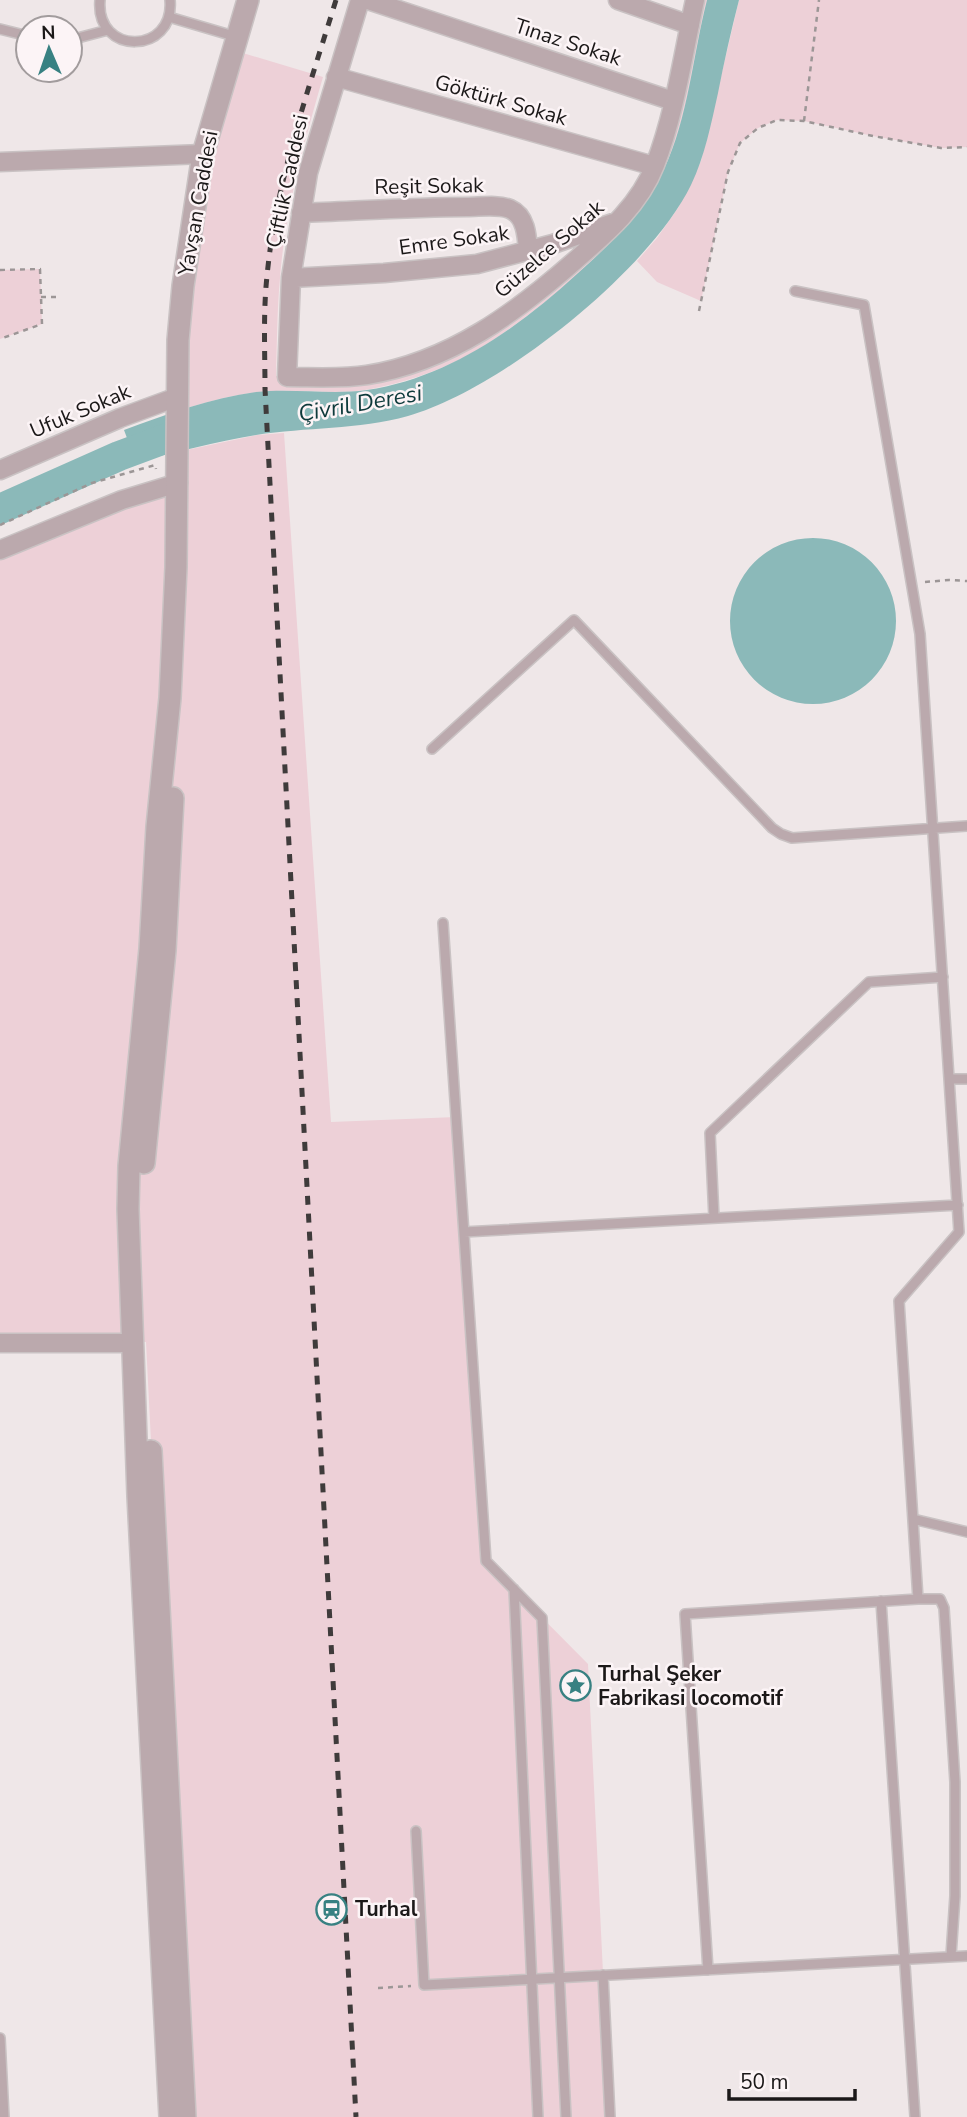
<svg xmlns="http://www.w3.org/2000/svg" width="967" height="2117" viewBox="0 0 967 2117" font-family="'Nunito Sans',sans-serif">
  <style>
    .green { fill: #edd0d7 }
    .water { fill: #8bb9b9 }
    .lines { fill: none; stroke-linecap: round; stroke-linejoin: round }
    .river { stroke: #8bb9b9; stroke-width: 30 }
    .service-casing { stroke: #c9c2c3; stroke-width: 12 }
    .minor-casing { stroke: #c9c2c3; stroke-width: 21 }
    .tertiary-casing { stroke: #c9c2c3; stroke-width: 24 }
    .path { stroke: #9c9696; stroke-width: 2.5; stroke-dasharray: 5 5; stroke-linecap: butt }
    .service { stroke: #bba9ad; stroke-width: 9 }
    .minor { stroke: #bba9ad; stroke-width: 18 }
    .tertiary { stroke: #bba9ad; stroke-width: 21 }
    .rail { stroke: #3f3b3b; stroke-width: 5; stroke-dasharray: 9 9; stroke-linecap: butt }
    .labels { text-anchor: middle; stroke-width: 5; stroke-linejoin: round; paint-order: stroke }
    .street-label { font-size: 21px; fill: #1b1818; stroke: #fcf4f6 }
    .poi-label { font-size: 21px; font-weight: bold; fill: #1b1818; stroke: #fcf4f6; text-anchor: start }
    .water-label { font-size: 23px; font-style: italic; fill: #0d3a3b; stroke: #fcf4f6 }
  </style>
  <rect width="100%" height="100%" fill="#efe7e8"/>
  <path class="green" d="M695,0h12c-14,54 -19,120 -43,169 -28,58 -78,101 -128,140 -24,18 -48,36 -75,50 -28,14 -59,24 -90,30 -32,6 -63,1 -95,2 -33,1 -67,10 -99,20l1,-71 55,-290 90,27c-19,66 -38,133 -43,201 -3,33 -3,66 -4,98l53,2 38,-3 99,-34 147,-113 41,-62z
    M739,0h228v147l-26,1 -68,-12 -69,-15 -27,-1 -19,8 -18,15 -12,29 -27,129 -44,-19 -20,-21 20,-23 21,-30 23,-47z
    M40,269l2,55 -42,15v-69z
    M284,433l47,689 125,-5 30,444 102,103 22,453h-425l-39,-775 -146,1v-793l177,-67v-31l80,-17z"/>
  <path class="water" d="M707,0h32c-8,31 -15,62 -21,93 -7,31 -13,63 -27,92 -42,86 -191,205 -283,231 -50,14 -102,11 -152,19 -41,7 -80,17 -120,27l-12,-32c43,-16 87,-32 132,-38 37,-4 74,3 111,-2 81,-12 151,-62 210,-116 35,-31 67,-63 87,-105 24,-50 29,-115 43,-169z
    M730 621a83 83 0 1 1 166 0a83 83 0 1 1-166 0Z"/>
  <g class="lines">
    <path class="river" d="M0,509l119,-53 51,-19"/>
    <defs>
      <path id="service" d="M100,0c-5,56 75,55 70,0
        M169,17l68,20
        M0,29l28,7
        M70,40l38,-10
        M432,749l142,-129 198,208 9,6 11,4 175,-12
        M443,923l43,638 56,57 24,499
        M949,1079h18
        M714,1218l-4,-85 159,-151 74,-5
        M464,1232l494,-27
        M913,1519l54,13
        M514,1589l24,528
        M918,1599h22l4,9 11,174v114l-4,60
        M881,1601l34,516
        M416,1831l8,154 543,-29
        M708,1970l-23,-356 233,-15 -19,-298 60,-69 -39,-598 -56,-329 -69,-14
        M603,1975l7,142
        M0,2038l4,79"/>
      <path id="minor" d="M360,0l-52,173 -17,105 -4,99c27,0 54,2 80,-2 83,-13 150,-63 211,-117 30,-26 62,-54 77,-93 20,-52 28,-110 40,-165
        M368,0l305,101
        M618,0l72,25
        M336,77l318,89
        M0,162l203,-8
        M301,213c55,-2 111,-6 166,-6 13,0 31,-3 43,2 16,7 17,27 18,42
        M291,278l93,-5 93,-9 76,-20 60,-21
        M0,470l120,-52 57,-21
        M0,550l122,-50 56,-17
        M0,1343h132"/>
      <path id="tertiary" d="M144,1163l21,-213 8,-152
        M151,1451l34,666
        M170,2117l-32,-621 -10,-287 1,-43 21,-217 7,-122 13,-129 6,-131 2,-227 5,-54 20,-132 45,-154"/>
    </defs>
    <use href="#service" class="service-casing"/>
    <use href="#minor" class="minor-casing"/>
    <use href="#tertiary" class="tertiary-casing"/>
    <path class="path" d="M804,121l15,-121
      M0,270l40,-1 2,55 -42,15
      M41,297h19
      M699,311l29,-139 12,-29 18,-15 19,-8 27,1 69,15 68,12 26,-1
      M0,525l92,-42 63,-18 1,4
      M925,582l24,-2 18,1
      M378,1988l33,-2"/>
    <use href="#service" class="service"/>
    <use href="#minor" class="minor"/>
    <use href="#tertiary" class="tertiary"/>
    <path class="rail" d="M336,0c-28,91 -60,181 -69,276 -4,37 -2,76 -2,113l91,1728"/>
  </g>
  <defs>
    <symbol id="sight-ring" viewBox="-11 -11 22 22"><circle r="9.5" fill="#fcf4f6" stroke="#388182" stroke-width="1.5"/><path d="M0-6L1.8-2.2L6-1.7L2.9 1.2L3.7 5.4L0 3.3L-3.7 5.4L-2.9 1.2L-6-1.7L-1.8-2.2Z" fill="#388182"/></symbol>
    <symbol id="station-ring" viewBox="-11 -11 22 22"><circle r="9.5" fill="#fcf4f6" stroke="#388182" stroke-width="1.5"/><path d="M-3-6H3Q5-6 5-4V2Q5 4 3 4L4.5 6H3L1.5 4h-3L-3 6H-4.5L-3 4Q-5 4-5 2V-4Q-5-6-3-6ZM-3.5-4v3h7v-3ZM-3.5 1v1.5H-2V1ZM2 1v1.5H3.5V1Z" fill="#388182"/></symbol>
  </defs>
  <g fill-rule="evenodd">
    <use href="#sight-ring" x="558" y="1668" width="35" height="35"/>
    <use href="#station-ring" x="314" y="1892" width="35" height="35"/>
  </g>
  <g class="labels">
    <g class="street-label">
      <text transform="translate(568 42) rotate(18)" y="7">Tınaz Sokak</text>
      <text transform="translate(501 100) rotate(16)" y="7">Göktürk Sokak</text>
      <text transform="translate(287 181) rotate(-78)" y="7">Çiftlik Caddesi</text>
      <text transform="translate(429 186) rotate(-1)" y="7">Reşit Sokak</text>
      <text transform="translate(198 203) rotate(-80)" y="7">Yavşan Caddesi</text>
      <text transform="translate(454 240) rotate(-8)" y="7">Emre Sokak</text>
      <text transform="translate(549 249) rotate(-41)" y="7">Güzelce Sokak</text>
      <text transform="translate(80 411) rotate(-23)" y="7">Ufuk Sokak</text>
    </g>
    <g class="poi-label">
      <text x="598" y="1681">Turhal Şeker<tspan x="598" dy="24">Fabrikasi locomotif</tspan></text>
      <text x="355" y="1916">Turhal</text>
    </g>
    <g class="water-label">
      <text transform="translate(360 403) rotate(-10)" y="8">Çivril Deresi</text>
    </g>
  </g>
  <g transform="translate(49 49) rotate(358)"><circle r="33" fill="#fcf4f6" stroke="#a29c9d" stroke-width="2"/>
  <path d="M0-5L12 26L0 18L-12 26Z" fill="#388182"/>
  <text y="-10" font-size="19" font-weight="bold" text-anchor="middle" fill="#1b1818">N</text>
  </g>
  <path d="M729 2089v10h126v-10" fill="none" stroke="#1b1818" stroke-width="3.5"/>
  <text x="740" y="2089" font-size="21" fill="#1b1818" stroke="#fcf4f6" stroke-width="5" paint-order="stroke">50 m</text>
</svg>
